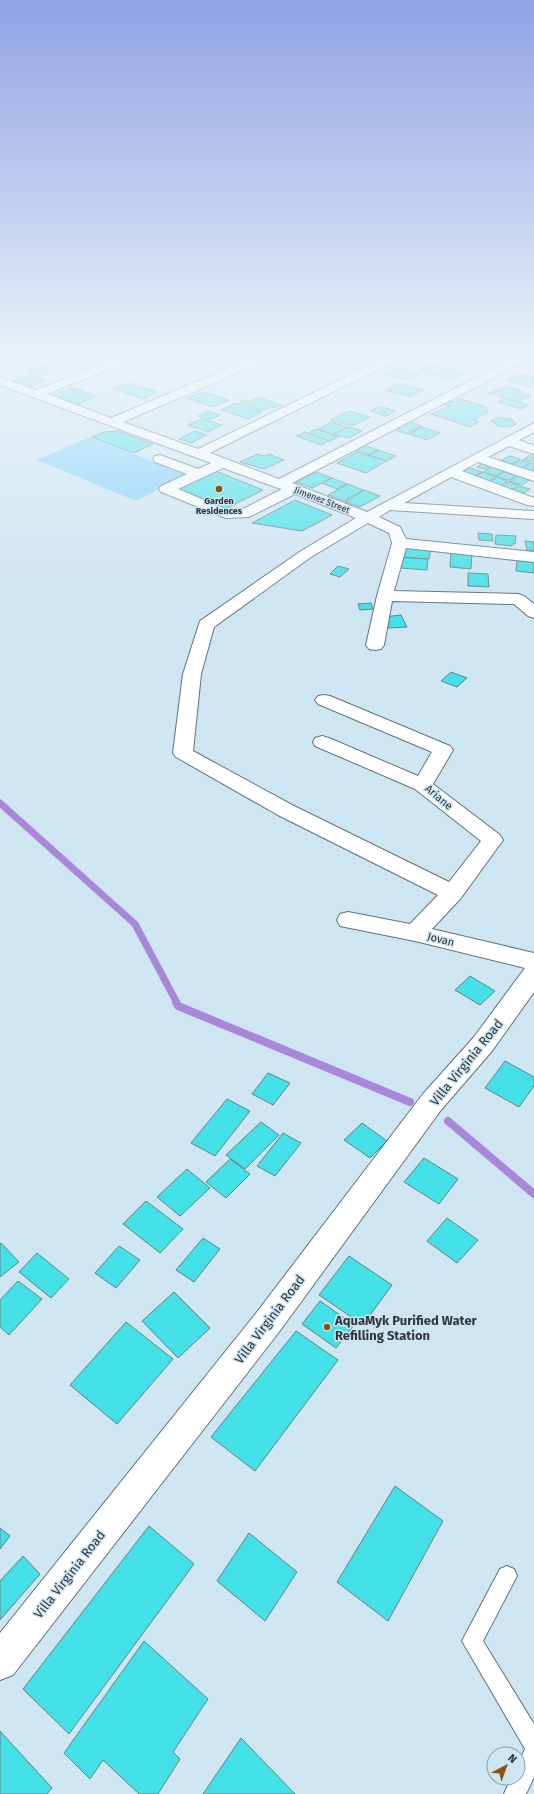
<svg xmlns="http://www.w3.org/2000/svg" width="534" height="1794" viewBox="0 0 534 1794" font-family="'Fira Sans',sans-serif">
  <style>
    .green { fill: #83d1fc }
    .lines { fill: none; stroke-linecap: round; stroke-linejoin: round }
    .stream-far1 { stroke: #aa86db; stroke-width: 7 }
    .stream { stroke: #aa86db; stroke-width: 8 }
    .building { fill: #43e0e7; stroke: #688284 }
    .lane-casing { stroke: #5f737f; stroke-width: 2 }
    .street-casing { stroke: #5f737f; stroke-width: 2 }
    .lane { fill: #fff; fill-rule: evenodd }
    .street { fill: #fff; fill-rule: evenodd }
    .poi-dot { fill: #8d520e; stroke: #cee5f2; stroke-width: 1.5 }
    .labels { text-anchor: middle; stroke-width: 3; stroke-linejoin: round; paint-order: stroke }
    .far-street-label { font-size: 9px; fill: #2e373c; stroke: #cee5f2 }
    .far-poi-label { font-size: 9px; font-weight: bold; fill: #2e373c; stroke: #cee5f2 }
    .street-label { font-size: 11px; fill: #2e373c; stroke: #cee5f2 }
    .near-street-label { font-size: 13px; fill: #2e373c; stroke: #cee5f2 }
    .near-poi-label { font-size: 13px; font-weight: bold; fill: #2e373c; stroke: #cee5f2; text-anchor: start }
  </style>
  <rect width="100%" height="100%" fill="#cee5f2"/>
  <path class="green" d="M90,437l98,38 -52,26 -99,-41z"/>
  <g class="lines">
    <path class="stream-far1" d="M0,803l135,121 42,79"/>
    <path class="stream" d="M176,1002l2,4 232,96
      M448,1121l86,73"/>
  </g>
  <path class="building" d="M30,355h21l-15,5 -9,-4z
    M70,355h15l12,4 -16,6 -20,-7z
    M158,355h27l-12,5z
    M308,355h35l1,1 -18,6z
    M430,355h26l-9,5z
    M477,355l20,6 -10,5 -21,-6z
    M489,355h17l-9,5 -10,-3z
    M467,362l17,5 -8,4 -17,-5z
    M433,364l30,10 -14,6 -30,-10z
    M44,365l8,4 -16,6 -9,-4z
    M389,365l30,9 -14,6 -22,-6 9,-4 -8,-3z
    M518,374l16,3v7l-4,3 -23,-6z
    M29,375l17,6 -18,7 -17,-6z
    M128,383l29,9 -14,7 -30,-10z
    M400,383l23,7 -13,7 -24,-7z
    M506,387l16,4 -3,1 11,4 -12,6 -29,-9z
    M72,388l25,8 -19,8 -25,-9z
    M203,392l26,8 -16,7 -26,-9z
    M258,397l24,8 -20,5 -22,-8 4,-2 4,2z
    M505,398l24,7 -8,4 -23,-7z
    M460,399l26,8 2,5 -14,8 5,2 -9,5 -39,-13 19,-8 -7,-2 8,-4 4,2z
    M236,403l26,9 -14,7 -27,-9z
    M380,406l15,5 -9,5 -16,-5z
    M208,411l12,4 -10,5 -12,-4z
    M349,411l21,6 -18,9 -21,-6z
    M498,418l13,1 5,5 -7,3 -11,-1 -7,-5z
    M202,419l20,6 -14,7 -20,-7z
    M331,422l16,5 -14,7 -15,-5z
    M410,422l12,4 -15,8 -11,-4z
    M349,427l13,4 -13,7 -15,-3z
    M422,427l18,6 -13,7 -18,-6z
    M317,429l21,8 -8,4 -22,-8z
    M118,431l35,13 -19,9 -42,-16 12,-5z
    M195,431l12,4 -16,8 -12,-4z
    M305,432l3,1 21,8 -8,4 -25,-9z
    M363,445l15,5 -9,5 -15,-6z
    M378,450l18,6 -9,5 -18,-6z
    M357,452l29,9 -20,12 -29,-10z
    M258,454l6,2 5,-2 15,6 -20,9 -24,-7z
    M532,454l2,1 -1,7 -9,-3z
    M510,456l10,3 -8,5 -10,-4z
    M521,460l9,3 -12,7 -9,-3z
    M531,463l3,1v8l-3,2 -11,-4z
    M482,464l8,3 -5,2 -8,-2z
    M492,467l12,4 -9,5 -12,-4z
    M470,468l12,4 -10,5 -12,-4z
    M213,470l50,20 -38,19 -51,-21z
    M316,472l16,6 -20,10 -16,-6z
    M483,472l13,5 -9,5 -13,-5z
    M504,472l12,4 -8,4 -12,-4z
    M517,476l13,4 -8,5 -13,-4z
    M497,477l11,4 -8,5 -11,-4z
    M332,478l15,6 -10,5 -15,-6z
    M509,482l10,3 -10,6 -8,-4z
    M348,484l15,6 -19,11 -16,-6z
    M520,486l10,3 -7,4 -12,-2z
    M364,490l16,6 -20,11 -15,-5z
    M295,500l37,15 -30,16 -50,-8z
    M478,533l14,1 1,7 -14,-1z
    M496,535l20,1 -1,8h-3v2l-17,-2z
    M525,541l9,1v8h-7z
    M401,546l30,2 -2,11 -30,-2z
    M451,551l21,2 -1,16 -21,-2z
    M402,557l26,2 -1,11 -27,-2z
    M517,561l17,1v11l-18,-2z
    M338,566l11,3 -9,8 -10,-3z
    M468,573l20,1 1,13 -21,-1z
    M371,603l2,6 -13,1 -2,-6z
    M401,615l6,12 -18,1 -5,-11z
    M451,672l16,6 -10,9 -16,-6z
    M470,976l25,15 -15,14 -25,-15z
    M505,1061l29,16v9l-15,21 -34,-19z
    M268,1073l22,10 -17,22 -21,-11z
    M227,1099l23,12 -35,45 -24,-13z
    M261,1122l18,13 -34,34 -19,-14z
    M362,1123l25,18 -17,17 -26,-18z
    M283,1133l18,10 -26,33 -18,-10z
    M424,1158l34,21 -19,25 -35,-22z
    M230,1159l20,15 -24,24 -20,-16z
    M187,1169l23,19 -30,28 -23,-19z
    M146,1201l37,28 -23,24 -37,-29z
    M447,1218l31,22 -21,23 -30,-22z
    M203,1238l17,11 -26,33 -18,-12z
    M1,1243l18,19 -19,15v-33z
    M119,1246l21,14 -24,28 -21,-15z
    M37,1253l32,26 -18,19 -32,-26z
    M349,1256l43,29 -29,40 -44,-30z
    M18,1281l24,18 -33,36 -9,-8v-27z
    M174,1292l36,36 -32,30 -36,-37z
    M320,1301l34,24 -18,23 -34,-24z
    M126,1322l47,37 -56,65 -47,-39z
    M296,1331l42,29 -83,111 -44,-34z
    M395,1486l48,35 -55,100 -51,-39z
    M149,1526l45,38 -125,170 -46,-45z
    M0,1528l10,8 -10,13z
    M249,1533l48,39 -32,49 -48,-40z
    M23,1556l17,18 -40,46v-39z
    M144,1641l64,58 -35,53 7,7 -22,35h-19l-36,-34 -13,19 -26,-26z
    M0,1731l52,57 -5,6h-47z
    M241,1738l54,56h-92z"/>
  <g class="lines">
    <defs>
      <path id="lane" d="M507,1566l7,3 3,7 -34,65 51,83v53l-8,17h-22l7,-16h7v-14l7,-15 -63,-108 38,-72z"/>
      <path id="street" d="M18,355l-2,2 -16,6v-7z
        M125,355h17l-2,2 -93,37 64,24 149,-63h16l-2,2 -151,65 75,27 193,-94h16l-197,98 69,26 241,-124h14l-1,2 -241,126 75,29 167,-89v9l-15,8 15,6v8l-25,-8 -21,11 46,15v9l-56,-19 -16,9 72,27v8l-7,-1 -76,-28 -47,26 130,8v8l-144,-9 -11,7 21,10 6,12 128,13v10l-128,-14 -12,43 124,3 6,2 10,8v14l-6,-2 -14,-12 -122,-3 -8,44 -3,4 -6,1 -6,-1 -3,-4 11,-49 15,-53 -3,-10 -21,-10 -57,34 -97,70 -13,47 -8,77 99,54 157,77 32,-41 -66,-52 -100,-43 -2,-4 2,-4 7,-2 7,2 89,38 14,-24 -114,-48 -3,-4 3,-4 6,-1 6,1 120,50 3,4 -20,34 67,51 3,5 -42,58 -29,31 102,24v39l-42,59 -51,59 -162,222 -266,343 -13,5v-47l257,-321 166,-218 51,-57 51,-69 -110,-27 -75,-15 -3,-6 3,-6 8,-2 62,12 28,-29 -160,-80 -102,-58 -3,-4 10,-79 17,-53 101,-70 55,-33 -61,-24 -46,23 -23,1 -65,-26 -2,-3 2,-3 26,-12 -32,-12 -2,-3 2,-3 5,-1 38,14 13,-6 -211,-78v-8l36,13zM223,468l52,19 7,2 -41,21h-13l-50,-21z"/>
    </defs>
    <use href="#lane" class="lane-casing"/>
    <use href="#street" class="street-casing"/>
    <use href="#lane" class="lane"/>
    <use href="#street" class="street"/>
  </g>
  <linearGradient id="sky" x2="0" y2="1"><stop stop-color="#8fa2e3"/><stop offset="0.59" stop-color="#e9f3f9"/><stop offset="1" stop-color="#e9f3f9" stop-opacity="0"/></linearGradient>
  <rect width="534" height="606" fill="url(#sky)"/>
  <g class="poi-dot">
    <circle cx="219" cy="489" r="4"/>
    <circle cx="327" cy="1327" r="4"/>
  </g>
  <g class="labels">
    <g class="far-street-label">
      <text transform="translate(322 500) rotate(21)" y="3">Jimenez Street</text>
    </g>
    <g class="far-poi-label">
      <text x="219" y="504">Garden<tspan x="219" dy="10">Residences</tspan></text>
    </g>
    <g class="street-label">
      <text transform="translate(439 797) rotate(40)" y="4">Ariane</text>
      <text transform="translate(441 939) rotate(14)" y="4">Jovan</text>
    </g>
    <g class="near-street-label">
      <text transform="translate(466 1062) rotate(-51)" y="5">Villa Virginia Road</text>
      <text transform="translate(269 1319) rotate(-53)" y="5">Villa Virginia Road</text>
      <text transform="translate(69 1574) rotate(-52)" y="5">Villa Virginia Road</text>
    </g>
    <g class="near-poi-label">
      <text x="335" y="1325">AquaMyk Purified Water<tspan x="335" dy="15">Refilling Station</tspan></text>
    </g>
  </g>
  <g transform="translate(506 1766) rotate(41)"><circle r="19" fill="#cee5f2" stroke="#8e9fa9"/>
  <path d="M0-3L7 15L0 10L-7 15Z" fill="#8d520e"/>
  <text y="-6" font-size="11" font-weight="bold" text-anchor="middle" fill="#2e373c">N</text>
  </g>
</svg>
